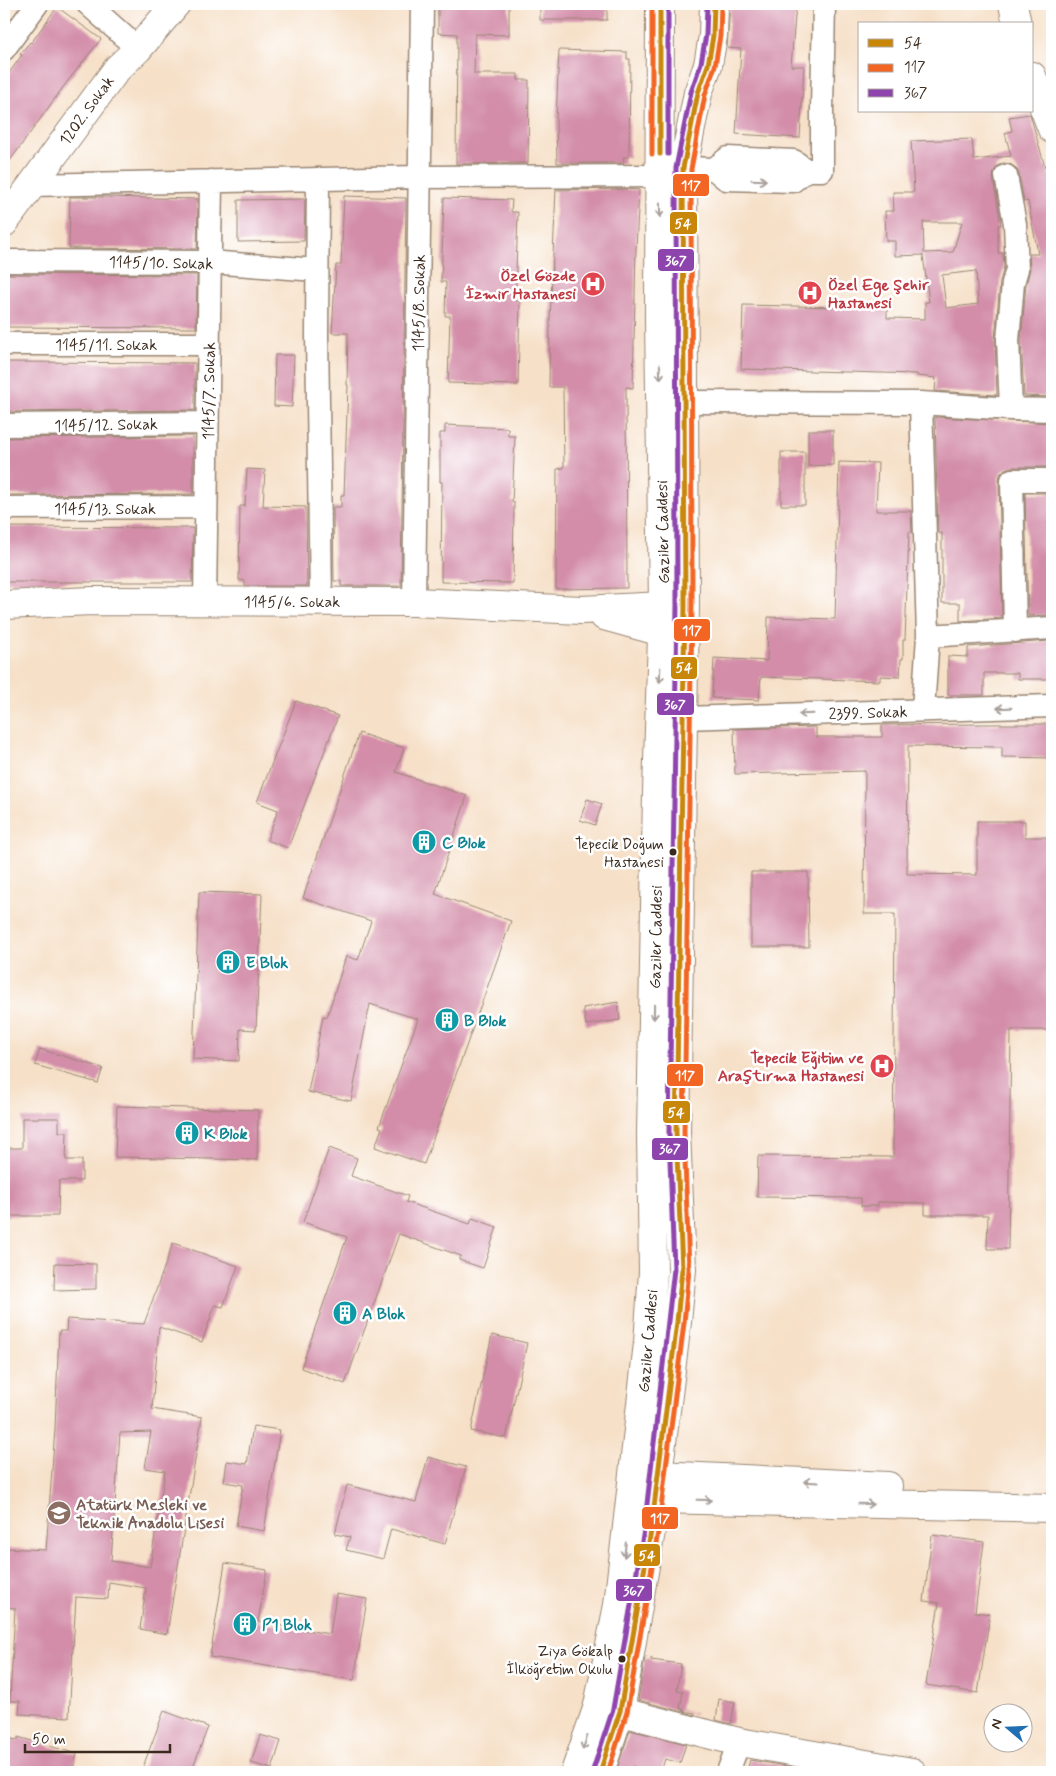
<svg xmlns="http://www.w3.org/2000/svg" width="1056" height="1776" viewBox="0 0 1056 1776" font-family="Mynerve,sans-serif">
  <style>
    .building { fill: #d38da9; fill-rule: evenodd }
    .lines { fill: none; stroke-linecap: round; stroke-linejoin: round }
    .street-casing { stroke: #988573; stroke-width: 25 }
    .secondary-casing { stroke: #988573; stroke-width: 30 }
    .primary-casing { stroke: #988573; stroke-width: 30 }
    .street { stroke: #fff; stroke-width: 22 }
    .secondary { stroke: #fff; stroke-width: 28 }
    .primary { stroke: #fff; stroke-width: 28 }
    .bus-1-casing { stroke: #fff; stroke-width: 9 }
    .bus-2-casing { stroke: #fff; stroke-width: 9 }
    .bus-3-casing { stroke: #fff; stroke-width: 9 }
    .bus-1 { stroke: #c88708; stroke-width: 5 }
    .bus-2 { stroke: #f26522; stroke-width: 5 }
    .bus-3 { stroke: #8e44ad; stroke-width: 5 }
    .oneway { stroke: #a79f9a }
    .bus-dot { fill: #3b2a1e; stroke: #fff; stroke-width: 2 }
    .labels { text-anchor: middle; stroke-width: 5; stroke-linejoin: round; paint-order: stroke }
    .bus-label { font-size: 15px; fill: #3b2a1e; stroke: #fff; text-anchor: end }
    .street-label { font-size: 16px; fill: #3b2a1e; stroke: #fff }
    .health-label { font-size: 16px; font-weight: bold; fill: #be3a42; stroke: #fff; text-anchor: end }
    .culture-label { font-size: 16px; font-weight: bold; fill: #0d838f; stroke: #fff; text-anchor: start }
    .education-label { font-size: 16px; font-weight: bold; fill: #785e54; stroke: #fff; text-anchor: start }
    .line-badge { stroke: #fff; stroke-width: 2 }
    .badge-label { font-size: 14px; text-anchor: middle; font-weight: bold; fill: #fff }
  </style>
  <rect width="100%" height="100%" fill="#fff"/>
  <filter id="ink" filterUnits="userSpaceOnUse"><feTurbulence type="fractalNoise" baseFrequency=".02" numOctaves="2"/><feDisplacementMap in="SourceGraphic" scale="10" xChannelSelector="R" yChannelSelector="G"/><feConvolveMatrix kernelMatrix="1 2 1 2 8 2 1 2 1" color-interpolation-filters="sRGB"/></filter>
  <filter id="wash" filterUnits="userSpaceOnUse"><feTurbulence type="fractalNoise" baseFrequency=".0096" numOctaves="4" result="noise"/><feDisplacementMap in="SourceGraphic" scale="20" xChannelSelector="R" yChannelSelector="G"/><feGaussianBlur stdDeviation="1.12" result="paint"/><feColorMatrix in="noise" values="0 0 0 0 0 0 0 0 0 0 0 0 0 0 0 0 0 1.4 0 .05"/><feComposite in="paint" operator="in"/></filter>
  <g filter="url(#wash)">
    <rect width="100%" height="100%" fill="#f6e0c8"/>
    <g id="blocks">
      <path class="building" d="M438,4h71v31l-34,-1 -1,40h44v6h11l-1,83 -72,1 1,-130 -19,-1z
        M540,4h67v16h-67z
        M730,4h66l-5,62h13l-4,72 -64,-4 5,-85 -14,-1z
        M57,7l44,32 -37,47 -60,83v-89l18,-25 -2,-1 10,-12 1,1z
        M559,50l68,2v7h3l-1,98h-6l1,6h-67l-1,-43z
        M1030,114l15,53 2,-1 3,12 2,-1v220l-28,-1 -3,-56 5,-55 4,-16 -1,-15h9l-10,-53 -4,1 -5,-28 -3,-6 -6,-4 -7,-1 -6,3 -3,6 -1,6 8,47h-3v28h5l1,14 -4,15 -5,57 2,56 -62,-4 1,-13 -19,-2v-2l-176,-5 2,-64 144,3v10l38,1v-17h4l-6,-47 -28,1v-15h-9l-1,-30h9l-1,-19h21l-3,-51 61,-2 2,21 37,-4 -6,-23 7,-2 -3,-14zM923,222h39l-9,30 -29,1zM976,271l2,33 -32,4 -4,-33z
        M624,189l15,1 -3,58 -3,140 -7,-1 1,201 -71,1 1,-120 7,-1 -1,-81h-14l1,-67 6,-130z
        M344,196l62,2 -5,388h-60v-5h-7l-1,-74h8v-12h3l4,-110h-1l1,-52h-16l4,-68h5z
        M70,197h36l92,2 -1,50 -128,-1z
        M444,198l68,2 -1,12h7l-3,89h5l-2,84 -70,-2 2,-67h-5l1,-34h-5z
        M305,199l-1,42 -66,1v-42z
        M4,274l193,1 -1,53 -192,-1z
        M275,355h19l-2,52 -18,-1z
        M5,362l190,1v47l-191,2z
        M935,417l117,6v44h-40l-7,2 -5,5 -1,6 3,138 -42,3v-18h-18v-70h-4z
        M445,425l63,3v8h7l-3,66h2l-1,81 -72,-1 1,-100h-2v-49h5z
        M808,430h25v35l-25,1z
        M193,436v58l-189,1v-57z
        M781,452h24v53h-24z
        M839,462l39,1 -2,48h35l1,21h-3l-4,108h-2v19h-2l-1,18 -20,-1v5l-119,-4 -2,23 -47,-2 2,-40 53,3 1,-44 67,2z
        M247,469l18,1 -2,36 43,1 1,79h-62v-5l-6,-1 1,-74h5z
        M1025,493h27v102h-3v20l-21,1z
        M4,527l189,1 -1,54h-188z
        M1049,641v5h2v33h-33v-6h-34v22h-36v-39l20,1v-10z
        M296,701l42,15 -50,132 -21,-8 11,-30 -21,-8z
        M982,724h70v34l-50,-1v-10l-94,-1 -1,128 70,1v-54h48v16h27v193h-41l-3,219h-21l1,-34h-63v-12l-47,-1v4h-17v-8l-104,-1 1,-41 135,1 2,-243h-31l1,-143 -130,3 -1,-45 82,-2v10h66v-12z
        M359,733l45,15 -8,24 71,24 -32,98 76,27 -87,243 -49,-17 7,-19 -3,-1 39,-108 -48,-15 -19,97 -43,-9 15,-76 4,1 19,-61 12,4 13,-39 -68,-23z
        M587,799l15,5 -7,21 -15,-5z
        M751,872h57l1,75h-58z
        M199,892l63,2 -6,136 -16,-1 -1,32 -46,-2z
        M618,1002l2,18 -34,5 -3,-17z
        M40,1049l63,19 -5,15 -63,-18z
        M117,1106l141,4 -1,50 -142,-3z
        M22,1118h37v14h8l-1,28h16v21h-23l-1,35h-54v-68h18z
        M329,1148l28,10 -6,18 57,20 -2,6 64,22 2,-6 25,9 -14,41 -24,-8 2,-4 -62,-22 -54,150 -44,-16 46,-131 -44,-15z
        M173,1243l65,23 -15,41 -8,-2 -13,37 -43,-15 -7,82 50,8 -35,217 -27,-5 6,-41 -37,-6 -1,17 -32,-2 -7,120 -50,-3 1,-13h-10l5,-93 -11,-1v-59l42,2 9,-121 4,-98h7l1,-12 77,5zM151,1432l-6,36 20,3 -15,96 -39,-6 9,-128z
        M55,1263l41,1v25l-42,1z
        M492,1335l35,8 -21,95 -35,-7z
        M253,1426l27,4 -16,101 -28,-5 7,-41 -19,-3 3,-21 20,3z
        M428,1457l38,10 -21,77 -54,-15 -8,30 -37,-9 4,-13 -15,-3 12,-49 69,17z
        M932,1535l52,7 -9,70 15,2 -12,79 -52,-8 13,-82 -15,-2z
        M225,1563l42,7 -9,52 72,12 6,-40 31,5 -13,81 -144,-23z
        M645,1657l7,1 -1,2 30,4 -4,26 6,1 -3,18h4l-1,2 12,2v2l-57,-15z
        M719,1699l16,3 -4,22 -15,-4z
        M164,1711l44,16 -17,45h-50z
        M630,1730l56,14 -6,19 -15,-4 -4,13h-9l-20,-6 -2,6h-14z
        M260,1735l21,6 -9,28 -21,-6z
        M18,1737l59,17 -5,18h-68v-34l14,2z
        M750,1760l59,10 -1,2h-44l-16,-5z"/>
    </g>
  </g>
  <g filter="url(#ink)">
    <use href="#blocks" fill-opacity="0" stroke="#988573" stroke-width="1"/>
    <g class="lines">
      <defs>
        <path id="street" d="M88,4l50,45
          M4,49l33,-45
          M683,168l31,1 12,10 67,2 13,-11h16v-60l2,-106
          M714,169l14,-11 66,3 12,9
          M1006,176l9,48 2,45 -4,14 -5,57 3,69
          M318,179l-1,156 4,266
          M31,185l388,-8 241,-1
          M4,261l205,1 108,8
          M4,344h205
          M684,402l237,1 90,6 41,1
          M921,403l7,233 -5,74
          M4,425l203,-2
          M4,508l202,-1
          M205,601l6,-420
          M414,602l8,-598
          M1015,631l-3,-151h40
          M928,636l124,-8
          M684,718l368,-12
          M728,1772l11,-30"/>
        <path id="secondary" d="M1013,4l4,20
          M1032,76l20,53
          M4,223l113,-154 21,-20 38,-45
          M4,605l88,-4 322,1 167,8 104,-5
          M604,616l58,16
          M658,1475l230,11
          M655,1499l397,9
          M598,1706l141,36 173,30"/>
        <path id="primary" d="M575,1772l23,-66 20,-101 30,-262 5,-71 -2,-137 6,-343 6,-187 -4,-286 1,-315
          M600,1772l20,-61 31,-180 26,-209 5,-53 -6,-137 9,-527 -2,-437 15,-75 10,-28 5,-29 1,-32"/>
      </defs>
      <use href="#street" class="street-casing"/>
      <use href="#secondary" class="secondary-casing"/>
      <use href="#primary" class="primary-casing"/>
      <use href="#street" class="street"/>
      <use href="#secondary" class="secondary"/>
      <use href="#primary" class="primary"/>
      <defs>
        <path id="bus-1" d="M660,4v150
          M600,1772l20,-61 31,-180 26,-209 5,-53 -6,-137 9,-527 -2,-437 15,-75 10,-28 5,-29 1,-32"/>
        <path id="bus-2" d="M652,4v150
          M608,1772l19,-60 31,-180 26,-209 5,-53 -5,-138 8,-527 -1,-436 14,-74 10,-29 5,-30 1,-32"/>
        <path id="bus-3" d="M668,4v150
          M593,1770l20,-61 31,-179 30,-261 -5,-137 8,-527 -1,-437 15,-76 10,-29 5,-28 1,-31"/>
      </defs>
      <use href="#bus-1" class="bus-1-casing"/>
      <use href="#bus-2" class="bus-2-casing"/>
      <use href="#bus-3" class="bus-3-casing"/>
      <use href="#bus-1" class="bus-1"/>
      <use href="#bus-2" class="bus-2"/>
      <use href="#bus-3" class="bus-3"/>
    </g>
    <defs><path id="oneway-shaft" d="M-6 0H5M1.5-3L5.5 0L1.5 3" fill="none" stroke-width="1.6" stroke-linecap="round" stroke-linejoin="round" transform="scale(1.25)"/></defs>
    <g class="oneway">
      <use href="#oneway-shaft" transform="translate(759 180) rotate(2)"/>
      <use href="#oneway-shaft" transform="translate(660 210) rotate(90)"/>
      <use href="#oneway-shaft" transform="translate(660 372) rotate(89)"/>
      <use href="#oneway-shaft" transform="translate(660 675) rotate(92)"/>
      <use href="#oneway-shaft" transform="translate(1004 708) rotate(178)"/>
      <use href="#oneway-shaft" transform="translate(806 714) rotate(178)"/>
      <use href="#oneway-shaft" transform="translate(654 1012) rotate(91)"/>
      <use href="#oneway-shaft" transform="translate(811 1482) rotate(-177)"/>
      <use href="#oneway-shaft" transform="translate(704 1500) rotate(1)"/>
      <use href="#oneway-shaft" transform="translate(866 1504) rotate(1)"/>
      <use href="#oneway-shaft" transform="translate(625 1550) rotate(96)"/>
      <use href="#oneway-shaft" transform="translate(585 1743) rotate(109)"/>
    </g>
  </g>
  <defs>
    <symbol id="hospital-disc" viewBox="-11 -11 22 22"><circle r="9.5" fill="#e0444e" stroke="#fff"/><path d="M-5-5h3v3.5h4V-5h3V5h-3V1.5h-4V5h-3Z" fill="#fff"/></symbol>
    <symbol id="building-disc" viewBox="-11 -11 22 22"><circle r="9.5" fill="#0f9aa8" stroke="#fff"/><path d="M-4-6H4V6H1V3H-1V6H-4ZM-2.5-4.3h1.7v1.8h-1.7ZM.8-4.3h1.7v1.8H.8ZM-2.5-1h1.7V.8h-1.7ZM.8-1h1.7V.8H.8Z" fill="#fff"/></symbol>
    <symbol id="school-disc" viewBox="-11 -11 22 22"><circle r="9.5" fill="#8d6e63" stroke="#fff"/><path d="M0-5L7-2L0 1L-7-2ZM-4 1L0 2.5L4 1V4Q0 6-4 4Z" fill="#fff"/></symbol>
  </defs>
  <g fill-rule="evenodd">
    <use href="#hospital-disc" x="579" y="270" width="28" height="28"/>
    <use href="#hospital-disc" x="796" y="279" width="28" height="28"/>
    <use href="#building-disc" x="410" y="828" width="28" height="28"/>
    <use href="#building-disc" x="214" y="948" width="28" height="28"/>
    <use href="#building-disc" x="433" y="1006" width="28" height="28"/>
    <use href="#hospital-disc" x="868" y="1052" width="28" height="28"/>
    <use href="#building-disc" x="173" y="1119" width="28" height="28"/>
    <use href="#building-disc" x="331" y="1299" width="28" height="28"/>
    <use href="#school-disc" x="45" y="1499" width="28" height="28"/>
    <use href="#building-disc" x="231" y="1610" width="28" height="28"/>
  </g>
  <g class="bus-dot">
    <circle cx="673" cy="852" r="4.5"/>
    <circle cx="622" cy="1659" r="4.5"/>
  </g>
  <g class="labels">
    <g class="bus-label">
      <text x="664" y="849">Tepecik Doğum<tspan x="664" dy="18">Hastanesi</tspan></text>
      <text x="613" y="1656">Ziya Gökalp<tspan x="613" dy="18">İlköğretim Okulu</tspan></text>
    </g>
    <g class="street-label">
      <text transform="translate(86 110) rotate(-54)" y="6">1202. Sokak</text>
      <text transform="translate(161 262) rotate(1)" y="6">1145/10. Sokak</text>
      <text transform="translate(418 303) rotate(-89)" y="6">1145/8. Sokak</text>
      <text x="106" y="350">1145/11. Sokak</text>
      <text transform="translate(208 391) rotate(-89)" y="6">1145/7. Sokak</text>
      <text transform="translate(106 424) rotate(-1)" y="6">1145/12. Sokak</text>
      <text x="105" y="514">1145/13. Sokak</text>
      <text transform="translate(662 532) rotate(-91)" y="6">Gaziler Caddesi</text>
      <text x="292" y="607">1145/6. Sokak</text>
      <text transform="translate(868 712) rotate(-2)" y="6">2399. Sokak</text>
      <text transform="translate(655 937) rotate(-89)" y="6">Gaziler Caddesi</text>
      <text transform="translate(647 1341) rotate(-85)" y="6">Gaziler Caddesi</text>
    </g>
    <g class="health-label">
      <text x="576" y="281">Özel Gözde<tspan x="576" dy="18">İzmir Hastanesi</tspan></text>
      <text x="828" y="290" text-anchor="start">Özel Ege Şehir<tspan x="828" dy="18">Hastanesi</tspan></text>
      <text x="864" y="1063">Tepecik Eğitim ve<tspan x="864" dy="18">Araştırma Hastanesi</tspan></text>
    </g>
    <g class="culture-label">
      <text x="442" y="848">C Blok</text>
      <text x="246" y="968">E Blok</text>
      <text x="464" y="1026">B Blok</text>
      <text x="204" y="1139">K Blok</text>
      <text x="362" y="1319">A Blok</text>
      <text x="262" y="1630">P1 Blok</text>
    </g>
    <g class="education-label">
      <text x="76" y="1510">Atatürk Mesleki ve<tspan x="76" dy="18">Teknik Anadolu Lisesi</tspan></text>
    </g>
  </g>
  <g class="line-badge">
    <rect x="672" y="173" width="38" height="24" rx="5" fill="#f26522"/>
    <rect x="669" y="211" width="29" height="24" rx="5" fill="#c88708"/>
    <rect x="657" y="248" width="38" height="24" rx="5" fill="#8e44ad"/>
    <rect x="673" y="618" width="38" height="24" rx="5" fill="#f26522"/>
    <rect x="670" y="656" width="28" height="24" rx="5" fill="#c88708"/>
    <rect x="656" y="692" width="39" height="24" rx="5" fill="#8e44ad"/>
    <rect x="666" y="1063" width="38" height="24" rx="5" fill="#f26522"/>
    <rect x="662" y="1100" width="29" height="24" rx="5" fill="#c88708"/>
    <rect x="651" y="1137" width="38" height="24" rx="5" fill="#8e44ad"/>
    <rect x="641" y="1506" width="38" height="24" rx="5" fill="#f26522"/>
    <rect x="633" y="1543" width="28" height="24" rx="5" fill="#c88708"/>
    <rect x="615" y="1578" width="38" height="24" rx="5" fill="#8e44ad"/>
  </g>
  <g class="badge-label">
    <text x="691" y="190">117</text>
    <text x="683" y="228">54</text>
    <text x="676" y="265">367</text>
    <text x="692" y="635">117</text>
    <text x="684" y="672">54</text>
    <text x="675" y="709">367</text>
    <text x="685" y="1080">117</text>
    <text x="676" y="1117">54</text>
    <text x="670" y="1153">367</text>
    <text x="660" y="1523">117</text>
    <text x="647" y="1560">54</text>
    <text x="634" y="1595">367</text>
  </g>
  <rect width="1056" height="1776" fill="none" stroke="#fff" stroke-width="20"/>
  <rect x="858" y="22" width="175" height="90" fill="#ffffff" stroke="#b1aaa5"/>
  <rect x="868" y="39" width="25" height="8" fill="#c88708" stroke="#b1aaa5"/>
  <text x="904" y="48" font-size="15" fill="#3b2a1e">54</text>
  <rect x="868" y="64" width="25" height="8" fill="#f26522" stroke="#b1aaa5"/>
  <text x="904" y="72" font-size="15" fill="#3b2a1e">117</text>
  <rect x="868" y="89" width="25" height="8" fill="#8e44ad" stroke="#b1aaa5"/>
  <text x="904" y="98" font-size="15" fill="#3b2a1e">367</text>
  <g transform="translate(1008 1728) rotate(289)"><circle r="24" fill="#ffffff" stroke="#b1aaa5"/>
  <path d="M0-4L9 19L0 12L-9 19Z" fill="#1f6fb2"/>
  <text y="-8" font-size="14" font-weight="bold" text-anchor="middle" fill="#3b2a1e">N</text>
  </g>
  <path d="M25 1744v8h145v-8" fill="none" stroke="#3b2a1e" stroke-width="2.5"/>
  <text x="32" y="1744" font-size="15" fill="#3b2a1e" stroke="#ffffff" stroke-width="4" paint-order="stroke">50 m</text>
</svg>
